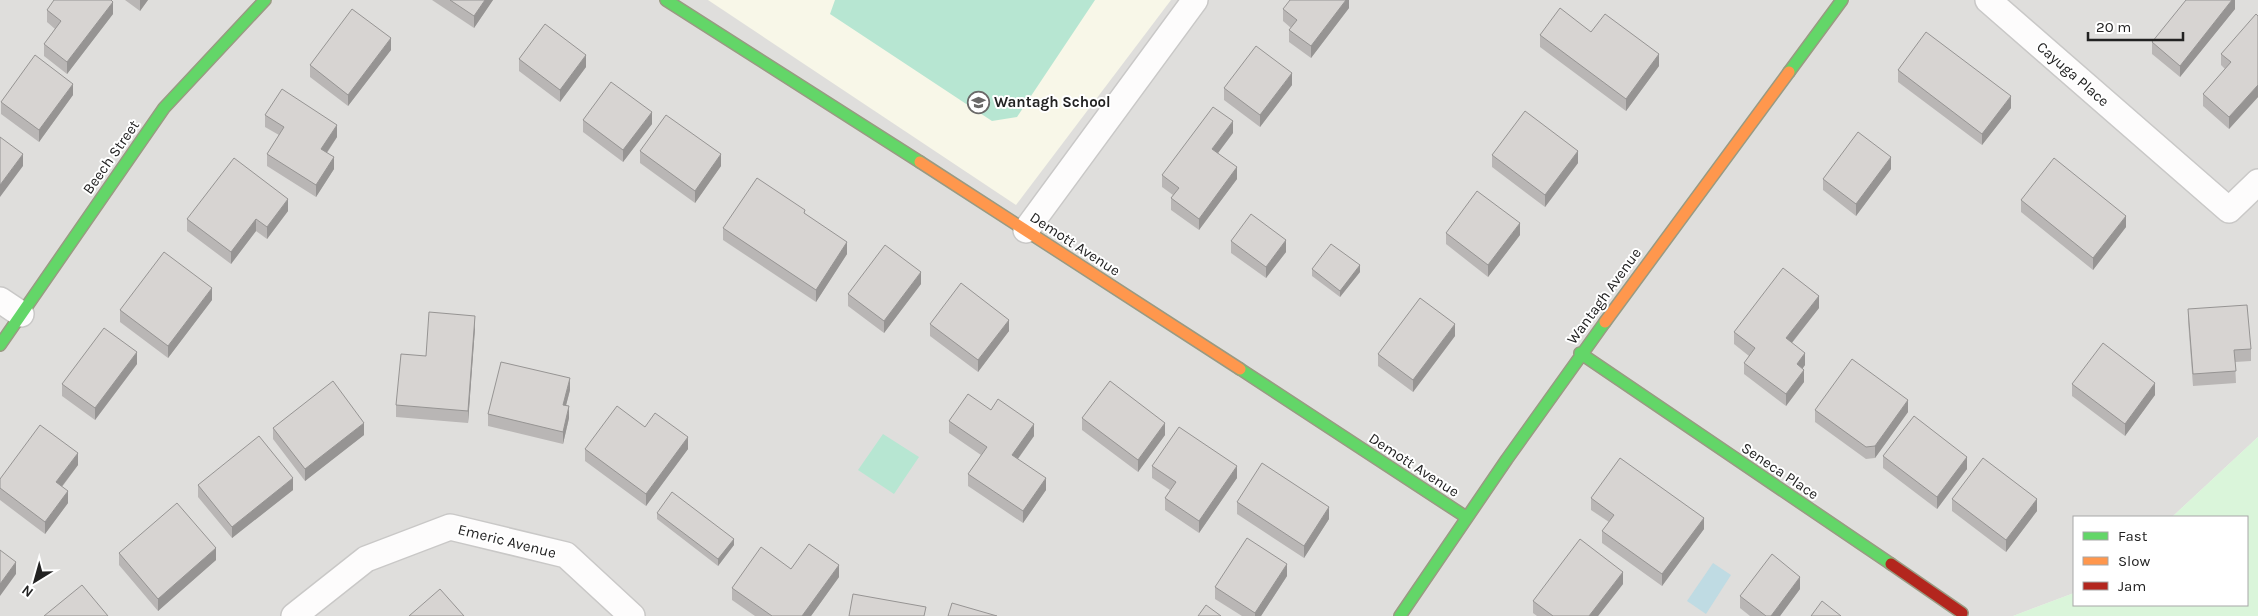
<svg xmlns="http://www.w3.org/2000/svg" width="2258" height="616" viewBox="0 0 2258 616" font-family="Karla,sans-serif">
  <style>
    .residential { fill: #dfdedc }
    .education { fill: #f8f7e8 }
    .park { fill: #daf5da }
    .pitch { fill: #b7e6d2 }
    .water { fill: #bfdbe3 }
    .lines { fill: none; stroke-linecap: round; stroke-linejoin: round }
    .street-casing { stroke: #c9c8c7; stroke-width: 28 }
    .fast-casing { stroke: #999a82; stroke-width: 14 }
    .slow-casing { stroke: #999a82; stroke-width: 14 }
    .jam-casing { stroke: #999a82; stroke-width: 14 }
    .street { stroke: #fdfcfc; stroke-width: 25 }
    .fast { stroke: #63d668; stroke-width: 11 }
    .slow { stroke: #ff974d; stroke-width: 11 }
    .jam { stroke: #b3261e; stroke-width: 11 }
    .wall { fill: #b9b6b5 }
    .shaded-wall { fill: #969493 }
    .building { fill: #d7d4d2; stroke: #969493 }
    .labels { text-anchor: middle; stroke-width: 4; stroke-linejoin: round; paint-order: stroke }
    .street-label { font-size: 15px; fill: #222; stroke: #fff }
    .poi-label { font-size: 15px; font-weight: bold; fill: #222; stroke: #fff; text-anchor: start }
  </style>
  <rect width="100%" height="100%" fill="#f0eeeb"/>
  <path class="residential" d="M0,0h2258v437l-86,80h-98v76l-61,23h-2013z"/>
  <path class="education" d="M708,0h463l-155,205z"/>
  <path class="park" d="M2258,437v179h-245l61,-23v12h173v-88h-75z"/>
  <path class="pitch" d="M835,0h260l-78,117 -25,4 -162,-107z
    M883,434l36,23 -25,37 -36,-24z"/>
  <path class="water" d="M1713,563l18,12 -25,39 -19,-13z"/>
  <g class="lines">
    <defs>
      <path id="street" d="M1988,0l241,210 29,-28
        M1026,230l169,-230
        M0,300l21,14
        M294,616l72,-57 84,-32 116,28 66,61"/>
      <path id="fast" d="M666,0l254,162
        M1789,72l53,-72
        M0,345l164,-237 101,-108
        M1580,353l311,211
        M1240,369l226,148
        M1400,616l107,-157 98,-137"/>
      <path id="slow" d="M920,162l320,207
        M1605,322l184,-250"/>
      <path id="jam" d="M1891,564l71,49"/>
    </defs>
    <use href="#street" class="street-casing"/>
    <use href="#fast" class="fast-casing"/>
    <use href="#slow" class="slow-casing"/>
    <use href="#jam" class="jam-casing"/>
    <use href="#street" class="street"/>
    <use href="#fast" class="fast"/>
    <use href="#slow" class="slow"/>
    <use href="#jam" class="jam"/>
  </g>
  <path class="wall" d="M125,0h23l-8,11z
    M432,0h61l-19,28z
    M1349,0v8l-38,50 -22,-16v-12l2,-2 -8,-7v-12z
    M2235,0v9l-55,68 -28,-23v-12z
    M47,10l66,4 -46,60 -23,-18v-12l11,-15 -8,-7z
    M2258,16v81l-29,32 -26,-23v-12l22,-25 -4,-4v-11z
    M1591,32l68,34 -33,45 -86,-64v-12z
    M391,50l-43,56 -38,-29v-12z
    M519,59l67,8 -26,35 -41,-31z
    M1898,70l113,38 -29,37 -84,-63z
    M1292,85l-32,42 -36,-27v-12z
    M73,95l-34,47 -38,-28v-12z
    M265,115l72,22 -10,16 7,16 -18,28 -49,-31v-12l12,-19 -14,-8z
    M583,120l69,4 -29,38 -40,-30z
    M1233,133l-15,20 19,26 -38,51 -28,-20v-12l2,-3 -11,-8v-12z
    M640,151l81,15 -26,37 -55,-40z
    M1492,155l86,8 -33,44 -53,-40z
    M1891,169l-35,47 -33,-26v-11z
    M2021,200l105,27 -33,43 -72,-58z
    M288,211l-21,28 -11,-8 -25,33 -44,-33v-12z
    M805,214l42,40 -31,48 -93,-62v-12z
    M1446,233l74,2 -32,42 -42,-33z
    M1231,241l55,11 -20,26 -35,-25z
    M1312,269l48,3 -20,25 -28,-21z
    M921,284l-37,49 -36,-27v-12z
    M212,300l-44,58 -48,-36v-12z
    M1819,308l-27,35 13,22 -2,3 1,14 -18,24 -42,-32v-11l5,-7 -15,-12v-12z
    M2188,309l63,40v12l-16,1 1,21 -43,3 -5,-65z
    M930,324l79,7 -31,41 -48,-36z
    M475,328l-7,95 -72,-6v-12z
    M1455,336l-42,56 -35,-26v-12z
    M137,364l-42,56 -33,-24v-12z
    M2072,384l83,11 -30,41 -53,-40z
    M570,390l-4,15 3,13 -6,26 -75,-18v-12z
    M991,410l43,26 -16,23 28,31 -23,33 -55,-37v-12l13,-19 -32,-22v-12z
    M1815,410l93,2 -33,46 -9,1 -51,-37z
    M1082,418l83,17 -27,37 -56,-42z
    M645,427l43,22 -42,57 -61,-45v-12z
    M273,428l91,7 -59,46 -32,-42z
    M1883,456l84,13 -30,40 -54,-41z
    M78,465l-16,22 6,16 -23,31 -45,-34v-21z
    M1152,466l85,12 -38,55 -34,-23v-12l5,-8 -18,-12z
    M198,485l95,5 -61,48 -34,-41z
    M1591,498l113,31 -42,57 -60,-43v-12l7,-9 -18,-12z
    M1952,499l85,12 -31,41 -54,-41z
    M1237,502l92,17 -25,39 -67,-44z
    M657,513l77,32 -16,21 -61,-47z
    M119,553l97,7 -58,51 -39,-46z
    M1287,576l-26,40h-19l-27,-17v-12z
    M839,577l-28,39h-56l-23,-16v-12z
    M1623,584l-25,32h-61l-4,-3v-12z
    M1800,589l-20,27h-30l-10,-8v-12z"/>
  <path class="shaded-wall" d="M140,0h8l-8,11z
    M485,0h8l-19,28v-12z
    M1346,0h3v8l-38,50v-12z
    M2232,0h3v9l-55,68v-11z
    M113,2v12l-46,60v-12z
    M391,38v12l-43,56v-11z
    M1659,54v12l-33,45v-12z
    M586,55v12l-26,35v-12z
    M1292,73v12l-32,42v-12z
    M73,84v11l-34,47v-12z
    M2258,85v12l-29,32v-12z
    M2011,96v12l-29,37v-11z
    M652,112v12l-29,38v-12z
    M1233,121v12l-21,28v-12z
    M337,125v12l-16,24v-12z
    M1578,151v12l-33,44v-12z
    M23,154v12l-23,31v-12z
    M721,154v12l-26,37v-12z
    M334,157v12l-18,28v-12z
    M1891,157v12l-35,47v-12z
    M1237,167v12l-38,51v-11z
    M288,199v12l-21,28v-12z
    M2126,216v11l-33,43v-12z
    M256,219v12l-25,33v-12z
    M1520,223v12l-32,42v-12z
    M1286,240v12l-20,26v-11z
    M847,242v12l-31,48v-12z
    M1360,265v7l-20,25v-6z
    M921,272v12l-37,49v-12z
    M212,288v12l-44,58v-12z
    M1819,296v12l-33,42v-12z
    M475,316v12l-7,95v-12z
    M1009,320v11l-31,41v-12z
    M1455,324v12l-42,56v-12z
    M137,352v12l-42,56v-12z
    M1805,353v12l-8,11v-12z
    M1804,370v12l-18,24v-12z
    M570,378v12l-7,27v-12z
    M2155,383v12l-30,41v-12z
    M1908,400v12l-33,46v-12z
    M569,406v12l-6,26v-12z
    M364,423v12l-59,46v-12z
    M1165,423v12l-27,37v-12z
    M1034,424v12l-22,31v-12z
    M688,437v12l-42,57v-12z
    M78,453v12l-22,29v-12z
    M1967,457v12l-30,40v-12z
    M1237,466v12l-38,55v-12z
    M293,478v12l-61,48v-11z
    M1046,478v12l-23,33v-12z
    M68,491v12l-23,31v-12z
    M2037,499v12l-31,41v-12z
    M1329,507v12l-25,39v-12z
    M1704,518v11l-42,57v-12z
    M734,539v6l-16,21v-7z
    M216,548v12l-58,51v-12z
    M16,562v12l-16,22v-12z
    M1287,564v12l-26,40h-6v-3z
    M839,565v12l-28,39h-9z
    M1623,572v12l-25,32h-9z
    M1800,577v12l-20,27h-9z"/>
  <path class="building" d="M54,0h57l2,2 -46,60 -23,-18 17,-23 -14,-11z
    M450,0h35l-11,16z
    M1290,0h56l-35,46 -22,-16 8,-10 -14,-11z
    M2186,0h46l-52,66 -28,-24z
    M1560,8l31,24 14,-18 54,40 -33,45 -86,-64z
    M352,9l39,29 -43,57 -38,-30z
    M2256,14l2,2v69l-29,32 -26,-23 28,-32 -10,-8z
    M545,24l41,31 -26,35 -41,-31z
    M1926,32l85,64 -29,38 -84,-64z
    M1256,46l36,27 -32,42 -36,-27z
    M35,55l38,29 -34,46 -38,-28z
    M611,82l41,30 -29,38 -40,-30z
    M282,89l55,36 -16,24 13,8 -18,28 -49,-31 17,-27 -19,-12z
    M1213,107l20,14 -21,28 25,18 -38,52 -28,-21 8,-10 -17,-13z
    M1525,111l53,40 -33,44 -53,-40z
    M666,115l55,39 -26,37 -55,-40z
    M1858,132l33,25 -35,47 -33,-25z
    M0,137l23,17 -23,31z
    M234,158l54,41 -21,28 -11,-8 -25,33 -44,-33z
    M2054,158l72,58 -33,42 -72,-58z
    M757,178l48,32 -1,3 43,29 -31,48 -93,-62z
    M1477,191l43,32 -32,42 -42,-32z
    M1251,214l35,26 -20,27 -35,-26z
    M1331,244l29,21 -20,26 -28,-22z
    M885,245l36,27 -37,49 -36,-27z
    M164,252l48,36 -44,58 -48,-36z
    M1783,268l36,28 -33,42 19,15 -8,11 7,6 -18,24 -42,-31 11,-15 -21,-16z
    M961,283l48,37 -31,40 -48,-36z
    M1420,298l35,26 -42,56 -35,-26z
    M2247,305l4,44 -17,1 2,21 -43,3 -5,-65z
    M429,312l46,4 -7,95 -72,-6 5,-51 25,2z
    M104,328l33,24 -42,56 -33,-24z
    M2103,343l52,40 -30,41 -53,-40z
    M1852,359l56,41 -33,46 -9,1 -51,-37z
    M501,362l69,16 -7,27 6,1 -6,26 -75,-18z
    M333,381l31,42 -59,46 -32,-41z
    M1110,381l55,42 -27,37 -56,-42z
    M968,394l23,16 7,-11 36,25 -22,31 34,23 -23,33 -55,-37 19,-27 -38,-26z
    M617,406l28,21 10,-14 33,24 -42,57 -61,-45z
    M1914,416l53,41 -30,40 -54,-41z
    M40,425l38,28 -22,29 12,9 -23,31 -45,-34v-9z
    M1179,427l58,39 -38,55 -34,-23 11,-16 -24,-16z
    M259,436l34,42 -61,49 -34,-42z
    M1620,458l84,60 -42,56 -60,-43 12,-16 -23,-17z
    M1983,458l54,41 -31,41 -54,-41z
    M1262,463l67,44 -25,39 -67,-44z
    M672,492l62,47 -16,20 -61,-46z
    M177,503l39,45 -58,51 -39,-46z
    M1247,538l40,26 -32,49 -40,-26z
    M1580,539l43,33 -34,44h-36l-20,-15z
    M809,544l30,21 -37,51h-30l-40,-28 29,-41 30,22z
    M0,550l16,12 -16,22z
    M1772,554l28,23 -29,39h-5l-26,-20z
    M82,585l26,31h-64z
    M440,589l24,27h-55z
    M853,594l73,13 -2,9h-75z
    M1822,601l19,15h-30z
    M952,603l45,13h-49z
    M1206,605l15,11h-23z"/>
  <defs>
    <symbol id="school-ring" viewBox="-11 -11 22 22"><circle r="9.5" fill="#fff" stroke="#6a6968" stroke-width="1.5"/><path d="M0-5L7-2L0 1L-7-2ZM-4 1L0 2.5L4 1V4Q0 6-4 4Z" fill="#6a6968"/></symbol>
  </defs>
  <g fill-rule="evenodd">
    <use href="#school-ring" x="966" y="90" width="25" height="25"/>
  </g>
  <g class="labels">
    <g class="street-label">
      <text transform="translate(2073 74) rotate(41)" y="5">Cayuga Place</text>
      <text transform="translate(111 157) rotate(-55)" y="5">Beech Street</text>
      <text transform="translate(1075 244) rotate(33)" y="5">Demott Avenue</text>
      <text transform="translate(1604 296) rotate(-54)" y="5">Wantagh Avenue</text>
      <text transform="translate(1414 465) rotate(33)" y="5">Demott Avenue</text>
      <text transform="translate(1780 471) rotate(34)" y="5">Seneca Place</text>
      <text transform="translate(507 541) rotate(14)" y="5">Emeric Avenue</text>
    </g>
    <g class="poi-label">
      <text x="994" y="107">Wantagh School</text>
    </g>
  </g>
  <rect x="2073" y="516" width="175" height="90" fill="#ffffff" stroke="#a7a7a7"/>
  <rect x="2083" y="532" width="25" height="8" fill="#63d668" stroke="#a7a7a7"/>
  <text x="2118" y="541" font-size="15" fill="#222222">Fast</text>
  <rect x="2083" y="557" width="25" height="8" fill="#ff974d" stroke="#a7a7a7"/>
  <text x="2118" y="566" font-size="15" fill="#222222">Slow</text>
  <rect x="2083" y="582" width="25" height="8" fill="#b3261e" stroke="#a7a7a7"/>
  <text x="2118" y="591" font-size="15" fill="#222222">Jam</text>
  <g transform="translate(35 581) rotate(217)" stroke="#ffffff" stroke-width="4" paint-order="stroke">
  <path d="M0-4L9 19L0 12L-9 19Z" fill="#222222"/>
  <text y="-8" font-size="14" font-weight="bold" text-anchor="middle" fill="#222222">N</text>
  </g>
  <path d="M2088 32v8h95v-8" fill="none" stroke="#222222" stroke-width="2.5"/>
  <text x="2096" y="32" font-size="15" fill="#222222" stroke="#ffffff" stroke-width="4" paint-order="stroke">20 m</text>
</svg>
